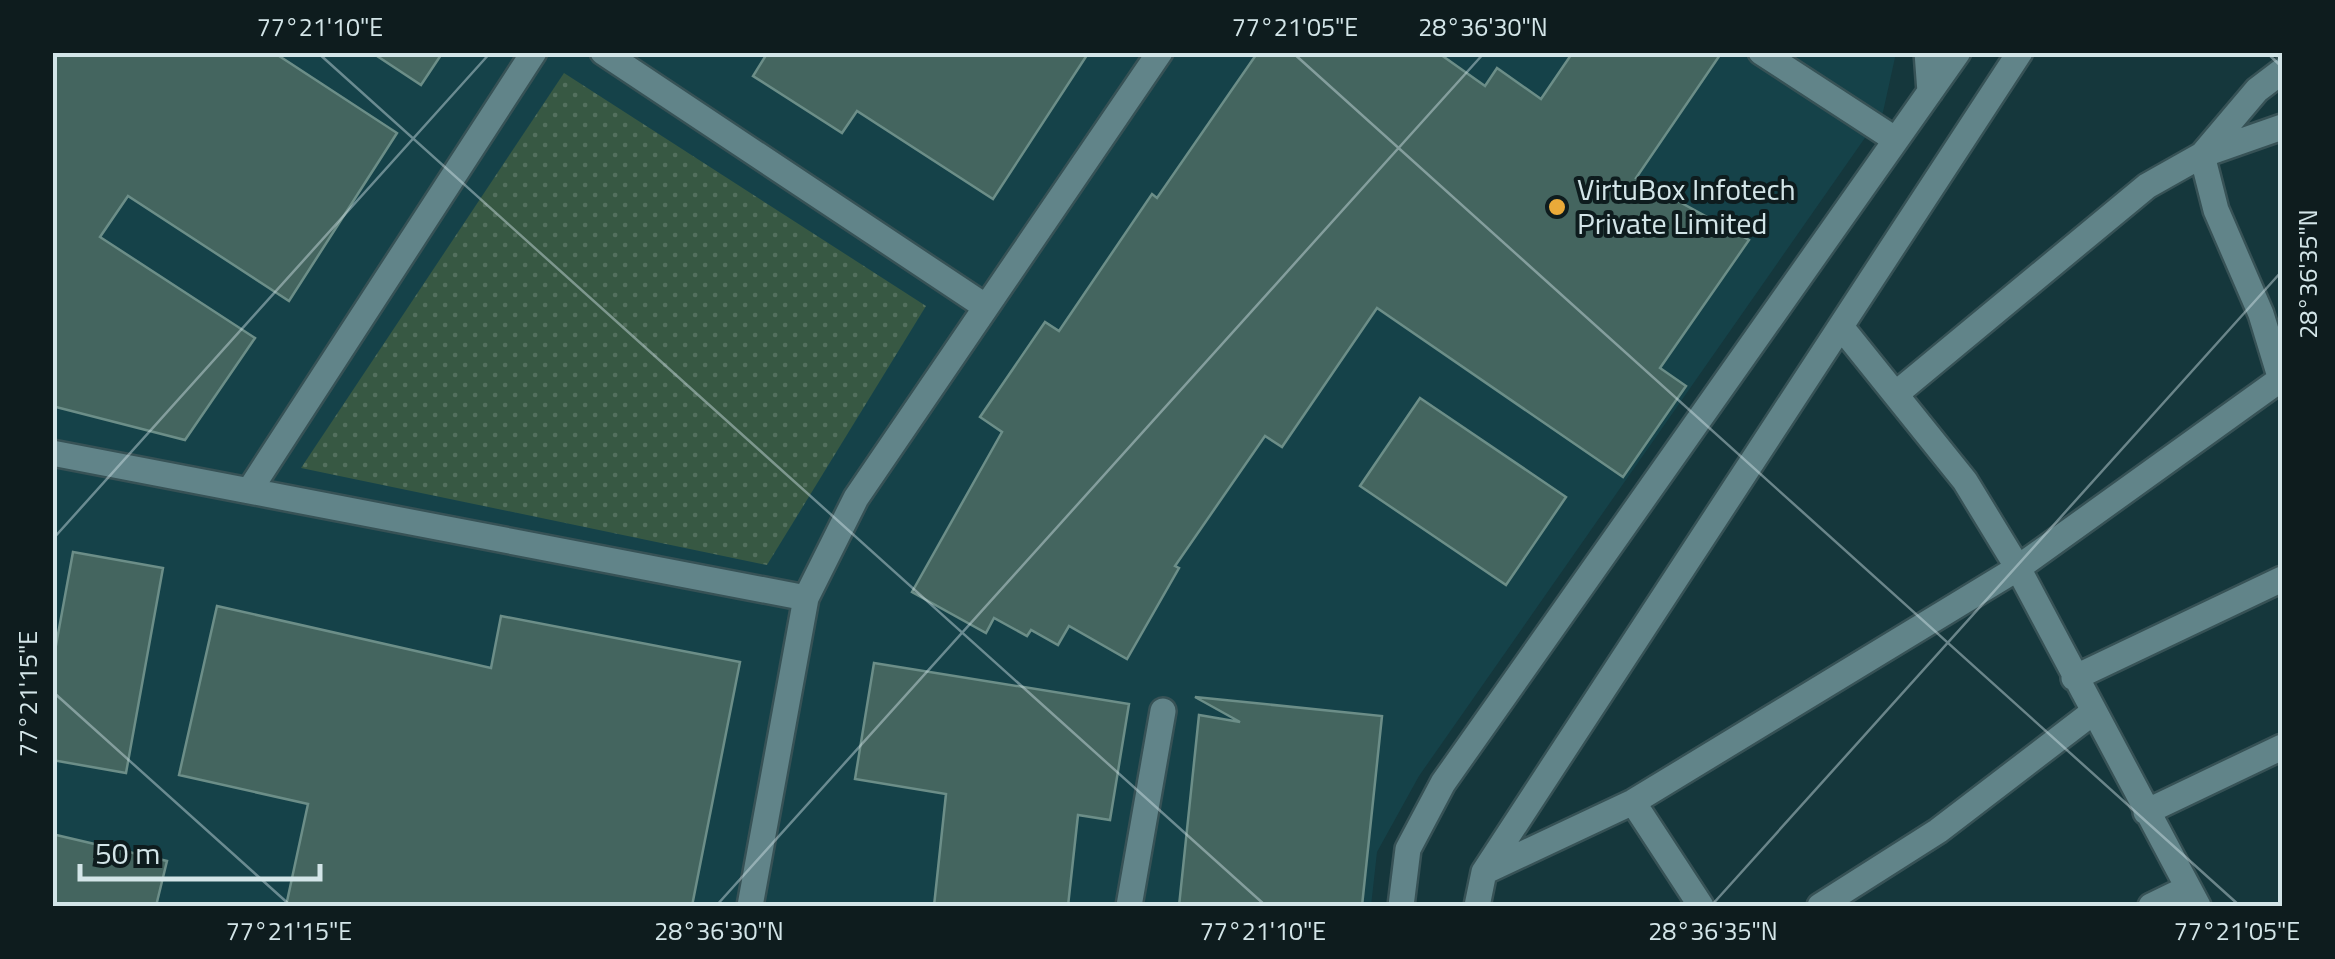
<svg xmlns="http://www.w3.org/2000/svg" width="2335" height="959" viewBox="0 0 2335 959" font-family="'Titillium Web',sans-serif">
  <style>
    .built { fill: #154249 }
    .park { fill: url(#park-dots) }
    .building { fill: #44655f; stroke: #6c8e88; stroke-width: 2.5 }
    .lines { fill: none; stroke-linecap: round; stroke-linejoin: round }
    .minor-casing { stroke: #375256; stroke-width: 30 }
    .minor { stroke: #618489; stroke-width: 25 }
    .ticks { fill: none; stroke: #d3e5e8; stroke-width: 2.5; stroke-opacity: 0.45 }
    .poi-dot { fill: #eaaa39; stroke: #0e1c1e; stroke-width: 4 }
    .labels { text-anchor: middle; stroke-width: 8; stroke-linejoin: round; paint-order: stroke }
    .poi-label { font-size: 30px; fill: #d3e5e8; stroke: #0e1c1e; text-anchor: start }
    .neatline { fill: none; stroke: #d3e5e8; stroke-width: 4 }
    .ticks-label { font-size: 25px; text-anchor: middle; fill: #d3e5e8 }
  </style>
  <defs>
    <pattern id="park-dots" width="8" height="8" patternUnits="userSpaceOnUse" patternTransform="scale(2.5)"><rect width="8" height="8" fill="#375843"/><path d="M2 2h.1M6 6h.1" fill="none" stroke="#53705e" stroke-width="1.8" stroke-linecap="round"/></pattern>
  </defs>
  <rect width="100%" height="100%" fill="#15373c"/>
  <path class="built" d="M52,53h1844l-13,59 -464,664 -42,76 -6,54h-1318z"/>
  <path class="park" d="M564,73l362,233 -159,259 -466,-97z"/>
  <path class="building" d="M52,52h221l124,81 -108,168 -161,-105 -28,41 155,101 -70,102 -133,-34z
    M371,52h72l-22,33z
    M768,52h321l-96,147 -136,-88 -15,22 -89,-57z
    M1258,52h179l48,34 12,-18 44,31 32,-47h149l-86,126 113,62 -89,128 26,18 -63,91 -246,-169 -95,139 -17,-11 -90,130 4,2 -52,91 -58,-33 -11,19 -27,-15 -4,6 -33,-18 -8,15 -74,-41 90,-160 -22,-15 65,-95 14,9 93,-137 5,4z
    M1420,398l146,99 -60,88 -146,-99z
    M73,552l90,16 -37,205 -74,-13v-93z
    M217,606l274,62 10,-52 239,46 -48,244h-406l22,-102 -129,-29z
    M874,663l255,41 -19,116 -32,-5 -10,91h-134l12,-112 -91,-15z
    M1195,697l187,19 -20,190h-183l20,-191 41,7z
    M52,834l115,27 -11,45h-104z"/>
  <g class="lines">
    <defs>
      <path id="minor" d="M603,52l383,255
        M1761,52l135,88
        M1927,52l3,40
        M2282,71l-25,19 -55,65 14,55 45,104 21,69
        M1842,328l123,153 53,87 180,338
        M1897,393l250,-207 55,-31 80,-28
        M52,453l754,145
        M249,491l285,-439
        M2074,678l208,-99
        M1633,802l68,104
        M2146,812l136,-65
        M1484,872l149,-70 385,-234 263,-189
        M750,906l56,-308 50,-100 304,-446
        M1129,906l34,-195
        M1401,906l7,-57 35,-66 515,-731
        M1477,906l7,-34 536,-820
        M1820,906l118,-75 154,-118
        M2151,906l37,-18"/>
    </defs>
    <use href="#minor" class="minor-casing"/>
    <use href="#minor" class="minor"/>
  </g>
  <path class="ticks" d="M317,52l949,854M1292,52l948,854M2266,52l16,15M52,540l439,-488M52,691l239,215M716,906l769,-854M1711,906l571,-635"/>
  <circle class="poi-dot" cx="1557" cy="207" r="10"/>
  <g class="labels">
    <g class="poi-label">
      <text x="1577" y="200">VirtuBox Infotech<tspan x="1577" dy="34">Private Limited</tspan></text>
    </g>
  </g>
  <rect width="2335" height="959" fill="none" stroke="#0e1c1e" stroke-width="110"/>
  <path d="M80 864v15h240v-15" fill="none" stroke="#d3e5e8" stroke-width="5"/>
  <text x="95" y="864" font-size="30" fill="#d3e5e8" stroke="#0e1c1e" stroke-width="8" paint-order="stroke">50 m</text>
  <rect x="55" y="55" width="2225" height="849" class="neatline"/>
  <g class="ticks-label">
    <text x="320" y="36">77°21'10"E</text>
    <text x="1295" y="36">77°21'05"E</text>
    <text x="1483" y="36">28°36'30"N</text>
    <text transform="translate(2308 274) rotate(-90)" y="9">28°36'35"N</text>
    <text transform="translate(28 694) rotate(-90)" y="9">77°21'15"E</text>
    <text x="289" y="940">77°21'15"E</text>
    <text x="719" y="940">28°36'30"N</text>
    <text x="1263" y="940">77°21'10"E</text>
    <text x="1713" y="940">28°36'35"N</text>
    <text x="2237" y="940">77°21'05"E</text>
  </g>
</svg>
